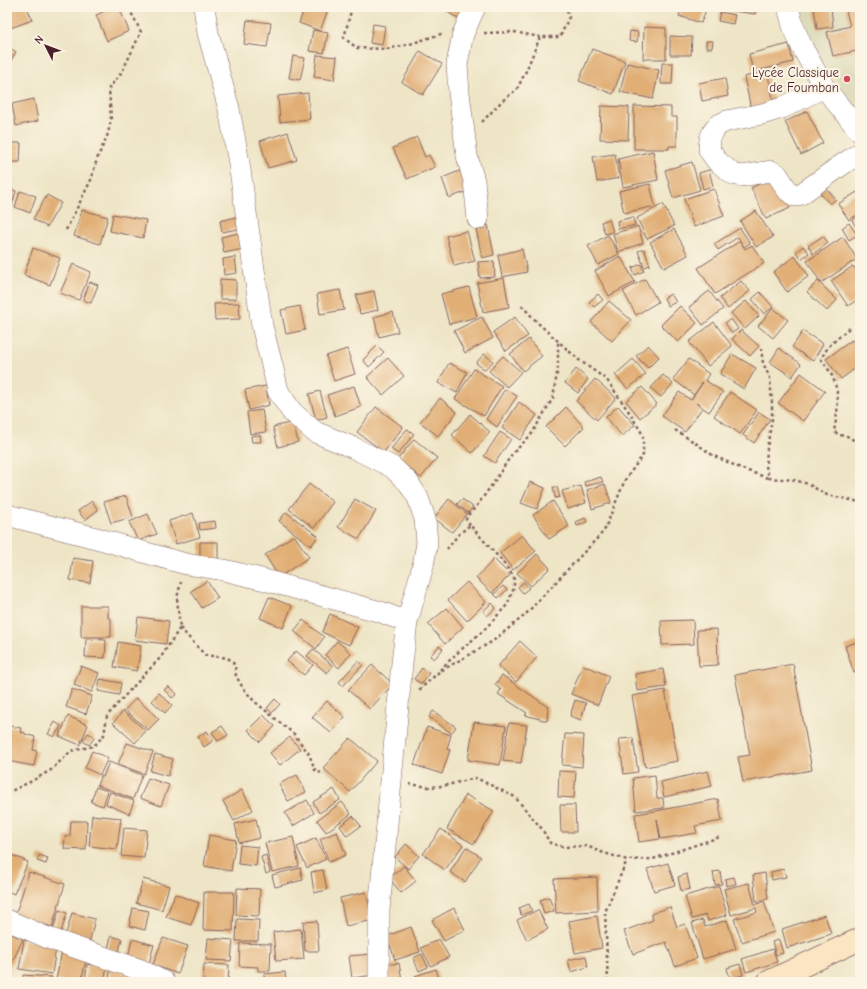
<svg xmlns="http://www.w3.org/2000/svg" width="867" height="989" viewBox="0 0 867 989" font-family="'Comic Neue',sans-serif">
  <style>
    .built { fill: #dcd9b8 }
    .building { fill: #e1af76 }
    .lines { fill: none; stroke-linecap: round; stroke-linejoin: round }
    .street-casing { stroke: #836461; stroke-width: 22 }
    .secondary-casing { stroke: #836461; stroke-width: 24 }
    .path { stroke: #836461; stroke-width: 2.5; stroke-dasharray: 3 3; stroke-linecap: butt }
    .street { stroke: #fff; stroke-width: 21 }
    .secondary { stroke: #fbe6c4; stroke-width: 22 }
    .poi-dot { fill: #d1495b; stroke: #fcf5e5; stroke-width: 1.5 }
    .labels { text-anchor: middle; stroke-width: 4; stroke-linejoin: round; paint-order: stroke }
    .poi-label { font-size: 13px; fill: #4a1f2b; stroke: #fcf5e5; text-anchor: end }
  </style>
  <rect width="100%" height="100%" fill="#fcf5e5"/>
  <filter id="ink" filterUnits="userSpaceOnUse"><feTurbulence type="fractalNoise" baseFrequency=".025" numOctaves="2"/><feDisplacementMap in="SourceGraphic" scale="8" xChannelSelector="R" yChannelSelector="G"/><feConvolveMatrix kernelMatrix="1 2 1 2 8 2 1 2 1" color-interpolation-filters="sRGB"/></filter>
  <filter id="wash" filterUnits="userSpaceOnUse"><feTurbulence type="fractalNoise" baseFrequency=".012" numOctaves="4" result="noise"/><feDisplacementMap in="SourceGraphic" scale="16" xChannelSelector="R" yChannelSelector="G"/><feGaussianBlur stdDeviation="0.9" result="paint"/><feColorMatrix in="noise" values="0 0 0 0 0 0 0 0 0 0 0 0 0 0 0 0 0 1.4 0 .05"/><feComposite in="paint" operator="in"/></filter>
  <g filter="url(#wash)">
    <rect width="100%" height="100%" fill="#eee5c6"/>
    <path class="built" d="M799,7h61v110l-52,-77z"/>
    <g id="blocks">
      <path class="building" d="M19,7h8l5,13 -24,9 -1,-18z
        M114,7h5l10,24 -22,10 -11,-26z
        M305,7h24l-9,24 -21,-8z
        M448,7h20l-8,13 -14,-9z
        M682,7h25l-6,16 -22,-7z
        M719,7h37l-1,7 -37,-5z
        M826,7h5l2,20 -16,2 -3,-21z
        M845,7h15v60l-4,-16 -23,5 -6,-24 23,-6z
        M720,12l15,3 -2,9 -15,-3z
        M247,20l24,3 -4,24 -23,-3z
        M373,24l12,2 -3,19 -12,-2z
        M644,27l22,1v31h-23z
        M313,30l15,3 -4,20 -15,-2z
        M630,31l8,1 -1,10 -8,-1z
        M670,36l22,1 -1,18h-21z
        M706,41h7l-1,7h-6z
        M789,44l4,18 -40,10 -4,-18z
        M7,46l9,6 -9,15z
        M592,49l33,12 -12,33 -34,-13z
        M420,51l22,13 -19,31 -21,-13z
        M317,55l20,2 -3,23 -20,-3z
        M293,56l12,2 -5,22 -11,-2z
        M627,63l32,7 -6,29 -33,-7z
        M662,63h11l-1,21h-11z
        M767,71l7,32 -23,6 -7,-32z
        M725,78l3,18 -26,5 -3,-18z
        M308,93l2,26 -30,3 -2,-26z
        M34,99l4,22 -22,5 -4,-22z
        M601,106l28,1 -1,33 -28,-1z
        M634,106l37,1v10h6v29h-8v3h-35z
        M807,111l16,32 -22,12 -16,-33z
        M288,132l9,28 -29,8 -8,-27z
        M417,137l8,20 4,-2 6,12 -28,12 -14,-31z
        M7,143h14l-1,19h-13z
        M653,151l5,29 -35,7 -5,-28z
        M615,154l4,24 -22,4 -4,-25z
        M692,162l8,28 -27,8 -8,-28z
        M462,170l8,20 -21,8 -7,-20z
        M709,170l4,16 -10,3 -4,-16z
        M775,176l15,32 -24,11 -15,-31z
        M650,184l5,22 -31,7 -5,-22z
        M823,185l13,14 -6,5 -13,-14z
        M7,188l9,3 -6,22 -3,-1z
        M714,189l10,27 -30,11 -10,-28z
        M20,191l16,5 -6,17 -15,-6z
        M857,192l3,4v17l-11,7 -11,-16z
        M47,195l14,8 -14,24 -14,-8z
        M663,204l11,22 -27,13 -10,-21z
        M82,210l26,7 -8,27 -26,-8z
        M756,211l17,26 -17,10 -16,-26z
        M113,214l33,6 -3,18 -33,-7z
        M860,215v19l-8,-14z
        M236,217l2,12 -16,3 -2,-11z
        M633,217l2,8 -17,4 -1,-8z
        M609,219l4,13 -8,2 -4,-12z
        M849,223l8,12 -8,5 -7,-12z
        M488,225l6,30 -12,3 -6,-30z
        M638,226l5,17 -25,9 -5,-18z
        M740,228l10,15 -6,4 -6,-10 -20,13 -4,-6z
        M674,229l14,26 -24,13 -14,-26z
        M467,231l8,30 -21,5 -8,-30z
        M239,233l4,16 -19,4 -3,-16z
        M608,235l11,19 -21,11 -10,-19z
        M823,236l5,7 -15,11 -5,-8z
        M843,237l14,22 -36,24 -14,-22z
        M740,241l5,8 7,-4 12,18 -49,31 -17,-26z
        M803,246l6,7 -8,6 -5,-7z
        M33,248l27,10 -10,27 -26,-10z
        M522,249l5,23 -25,5 -4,-22z
        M644,249l6,16 -6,2 -6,-16z
        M620,256l15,26 -26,14 -14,-25z
        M795,256l14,20 -22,16 -14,-20z
        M235,257l2,16 -13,2 -1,-16z
        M494,261l1,16 -15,1 -2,-16z
        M73,264l18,8 -12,28 -19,-7z
        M641,264l3,7 -9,4 -3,-7z
        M853,266l7,10v22l-12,8 -17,-25z
        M504,278l5,29 -26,5 -6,-29z
        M220,279l16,1v19h-16z
        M645,279l13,23 -22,13 -13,-24z
        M741,281l9,10 -22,18 -8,-11z
        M818,281l19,19 -10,11 -20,-19z
        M90,282l8,3 -7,18 -8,-3z
        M469,287l8,30 -28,7 -8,-30z
        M340,290l4,20 -24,4 -3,-20z
        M374,291l4,19 -18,4 -4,-19z
        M709,291l14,18 -20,16 -14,-18z
        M760,292l13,15 -9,7 -12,-15z
        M598,294l5,6 -9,7 -5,-5z
        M671,294l5,8 -8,4 -4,-8z
        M609,301l22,19 -19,21 -21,-19z
        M746,301l13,15 -14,13 -14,-16z
        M239,303l1,16 -25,1 -1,-16z
        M300,306l5,24 -19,4 -5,-24z
        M680,306l17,17 -19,19 -17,-17z
        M773,308l15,12 -15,18 -15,-12z
        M393,312l5,20 -19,5 -5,-20z
        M482,317l11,21 -28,15 -11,-22z
        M515,317l13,19 -22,15 -13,-19z
        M731,319l7,10 -6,4 -7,-10z
        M714,322l18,24 -24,20 -19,-24z
        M741,330l18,16 -9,10 -18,-17z
        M803,331l20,13 -10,17 -21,-14z
        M529,339l13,17 -19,15 -13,-17z
        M852,340l8,11v14l-19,14 -15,-20z
        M648,345l11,12 -11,11 -12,-12z
        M377,346l7,6 -15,15 -6,-7z
        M779,348l22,16 -9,13 -22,-15z
        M347,349l8,25 -21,7 -8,-25z
        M484,354l9,7 -8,9 -9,-7z
        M732,354l24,14 -12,21 -24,-15z
        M503,356l18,16 -14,15 -18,-16z
        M388,358l16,18 -21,19 -16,-18z
        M633,359l13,15 -18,15 -13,-14z
        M689,359l20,15 -4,6 18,12 -14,20 -13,-9 6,5 -17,24 -23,-16 17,-24 12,8 12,-18 -9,13 -21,-16z
        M449,363l18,9 -10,21 -19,-10z
        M474,369l28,17 -18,30 -29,-17z
        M576,369l12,10 -10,14 -13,-10z
        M801,373l24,18 -22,30 -25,-18z
        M663,375l10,9 -12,13 -10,-9z
        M595,379l21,19 -19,22 -21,-19z
        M266,386l3,19 -20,5 -4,-20z
        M354,386l7,21 -26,9 -8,-21z
        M642,387l15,17 -17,14 -14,-17z
        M505,389l12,7 -20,31 -11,-8z
        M320,391l7,26 -11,3 -7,-26z
        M730,392l27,18 -17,24 -26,-18z
        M440,398l17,14 -19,24 -18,-14z
        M519,402l18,13 -17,25 -18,-12z
        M618,406l17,19 -13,11 -16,-19z
        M376,407l27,20 -19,25 -27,-20z
        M566,407l18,20 -19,19 -19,-19z
        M262,410l4,22 -16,2 -3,-22z
        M759,412l11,7 -16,24 -11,-8z
        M470,414l20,18 -18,21 -20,-18z
        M293,422l5,20 -20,5 -5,-20z
        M407,429l7,5 -16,20 -7,-5z
        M500,432l11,7 -16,24 -11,-7z
        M260,435l1,7h-9l-1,-6z
        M414,439l23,19 -16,20 -23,-19z
        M601,477l2,5 -17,4 -2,-4z
        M530,482l15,6 -8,21 -16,-6z
        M309,484l24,18 -19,26 -25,-19z
        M605,484l6,19 -19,6 -5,-19z
        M581,486l5,17 -18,6 -6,-18z
        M553,487h4l3,10 -5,1z
        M126,496l7,21 -22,6 -7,-21z
        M355,499l21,12 -17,28 -21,-12z
        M449,499l18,15 -15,18 -18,-14z
        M462,499l11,8 -5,6 -11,-9z
        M92,501l6,9 -13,10 -7,-9z
        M553,501l16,25 -20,13 -16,-24z
        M286,512l32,24 -7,10 -32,-25z
        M193,513l7,24 -24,7 -7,-23z
        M148,514l9,20 -19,7 -9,-19z
        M585,518l2,4 -10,4 -1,-4z
        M215,521l1,7 -16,2 -1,-7z
        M294,535l15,22 -30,20 -14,-22z
        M522,535l14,16 -23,19 -13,-17z
        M200,542h18v19l-18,-1z
        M537,554l13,14 -19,18 -14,-13z
        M73,558l20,3 -3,22 -20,-3z
        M494,559l16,16 -18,18 -16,-15z
        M207,581l11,17 -16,10 -11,-17z
        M467,582l19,20 -19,19 -19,-21z
        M524,582l5,6 -6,5 -5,-6z
        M503,586l4,4 -9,8 -4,-4z
        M269,597l23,9 -9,22 -23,-10z
        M492,603l4,5 -9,8 -4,-5z
        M81,606h27v12h3v19h-30z
        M447,608l16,19 -18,17 -17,-20z
        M330,614l28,13 -9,18 -27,-13z
        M138,617l31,4 -3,23 -31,-4z
        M303,620l21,17 -8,12 -22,-18z
        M693,620l1,24 -32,1 -1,-24z
        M717,629l1,36 -19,1 -2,-36z
        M86,639l20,1 -1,18 -20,-1z
        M337,641l14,12 -12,15 -14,-13z
        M520,641l17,16 -21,25 -18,-16z
        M860,641v30l-6,2 -9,-27z
        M118,642l23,4 -4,25 -23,-4z
        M439,646l4,3 -9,10 -4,-3z
        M313,649l20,17 -6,7 -20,-17z
        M296,651l17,14 -9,10 -17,-14z
        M358,661l5,4 -20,21 -4,-4z
        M793,664l19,106 -69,12 -5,-25 12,-2 -15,-80z
        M372,665l21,19 -23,25 -22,-19z
        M583,665l26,11 -11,29 -27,-11z
        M81,666l18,7 -7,19 -18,-7z
        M422,668l7,5 -7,11 -8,-5z
        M663,669l3,18 -29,4 -2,-17z
        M502,675l46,32 -1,14 -22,-6 2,-2 -29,-19 3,-4 -6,-5z
        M100,679l21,4 -2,12 -21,-4z
        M168,686l9,8 -5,4 -8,-8z
        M72,689l20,7 -6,18 -20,-7z
        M665,690l13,71 -33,6 -13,-71z
        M159,693l13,12 -7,8 -13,-12z
        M136,698l23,21 -11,11 -23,-20z
        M275,699l5,5 -8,9 -5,-5z
        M575,700l11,3 -5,17 -11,-4z
        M327,701l18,16 -14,16 -19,-16z
        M123,711l23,20 -11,12 -22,-20z
        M433,711l23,16 -5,6 -22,-16z
        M263,715l12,11 -15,16 -12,-12z
        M68,716l20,9 -8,20 -21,-9z
        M55,722l6,4 -7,11 -6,-3z
        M474,722l32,4 -6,39 -32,-5z
        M509,723l18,2 -6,38 -18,-2z
        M10,726l11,2 -1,4 5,1v1l10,3 -2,13 4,1 -3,15 -27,-5v-23z
        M222,726l6,9 -10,6 -6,-9z
        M427,727l24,8 -4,14 3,1 -8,24 -28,-9z
        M207,731l6,10 -9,6 -6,-10z
        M88,733l7,4 -6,8 -6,-4z
        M565,734l19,1 -2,32 -20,-2z
        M290,737l10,12 -20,16 -10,-12z
        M350,738l27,23 -27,31 -27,-24z
        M633,738l5,34 -14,2 -5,-35z
        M127,743l26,9 -9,22 -26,-10z
        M92,751l16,7 -8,17 -15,-7z
        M155,754l18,5 -5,17 -18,-5z
        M109,762l33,13 -9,24 -36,-14 4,-9 2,1z
        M559,771l17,1 -2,26 -16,-1z
        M708,771l4,15 -48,11 -3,-15z
        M297,775l9,17 -18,9 -9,-17z
        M655,775l2,23h6l1,10 -28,3 -3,-33z
        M148,778l21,7 -8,21 -21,-8z
        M96,787l12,4 -5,15 -12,-4z
        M334,789l6,11 -21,13 -6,-11z
        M242,790l11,20 -19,11 -11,-20z
        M110,792l24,9 -5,13 -23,-10z
        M466,795l28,16 -20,33 -27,-15z
        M718,799l4,22 -27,5 2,7 -36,6 -4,-20 3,20 -21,3 -4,-28 21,-3z
        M307,800l7,13 -21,13 -8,-13z
        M342,802l9,12 -25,18 -9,-12z
        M560,805h15l1,27h-15z
        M92,815l29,3 -4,31 -28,-3z
        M353,816l8,10 -14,10 -7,-10z
        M256,819l4,19 -21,5 -4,-19z
        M71,821h16l-1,29 -22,-1 1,-13h5z
        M124,828l23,2 -3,28 -23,-2z
        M441,829l22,16 -18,25 -22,-16z
        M337,832l9,23 -17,7 -9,-23z
        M209,835l27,5 -5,31 -27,-5z
        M293,837l6,29 -27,6 -7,-29z
        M316,838l10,21 -19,9 -10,-21z
        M406,844l13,12 -11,13 -13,-12z
        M240,845l18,2 -2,19 -18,-2z
        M466,847l15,10 -16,25 -15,-10z
        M7,853l21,9 -14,32 -7,-3z
        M39,855l9,3 -2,6 -9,-3z
        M266,855l4,17 -4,2 -5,-17z
        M668,863l7,22 -21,6 -7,-22z
        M404,866l12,15 -15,12 -12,-15z
        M300,868l3,12 -28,7 -3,-12z
        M784,869l2,8 -14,3 -1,-8z
        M323,870l4,20 -13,3 -3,-21z
        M720,871l2,13 -7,1 -2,-13z
        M29,872l36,12 -13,43 -37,-11z
        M765,873l3,26 -12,2 -3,-26z
        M687,874l3,15 -9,2 -3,-14z
        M597,877l1,34 -42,2 -2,-34z
        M734,877l2,7 -10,2 -1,-7z
        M143,879l26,7 -7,24 -26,-7z
        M749,883l6,22 9,-4 10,31 -32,10 -8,-23 23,-7 -1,-4 -25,7 -7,-26z
        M719,886l8,29 -19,6 -2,-6 -14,4 -7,-23z
        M237,888l23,1 -1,27 -23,-1z
        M204,892h30l-1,39 -30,-1z
        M366,892l7,28 -27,6 -6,-28z
        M175,894l24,9 -8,22 -25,-8z
        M549,897l5,14 -10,3 -4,-14z
        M529,904l3,7 -11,4 -2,-7z
        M670,907l7,20 8,-3 12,34 -22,8 -9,-24 -33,12 -9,-23 29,-11 -2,-6z
        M133,908l16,3 -4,19 -16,-4z
        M454,908l11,22 -21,11 -12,-21z
        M59,910l8,3 -7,22 -8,-2z
        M538,910l10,19 -21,11 -10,-20z
        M72,913l23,6 -6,25 -24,-7z
        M825,915l6,19 -44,14 -5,-19z
        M597,916l5,32 -27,5 -6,-32z
        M237,919l22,1 -1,21h-22z
        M703,920l2,7 22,-7 9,29 -33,10 -11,-36z
        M317,921l2,30h-14l-2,-29z
        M411,927l9,25 -25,8 -8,-24z
        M301,929l3,30 -28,2 -3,-29z
        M7,932l16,7 -16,34z
        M111,936l11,3 -3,12 -11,-2z
        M163,938l25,8 -10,28 -25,-9z
        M208,938l25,2 -2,21 -25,-1z
        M132,939l22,6 -5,18 -21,-5z
        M439,939l10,18 -18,9 -10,-18z
        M24,940l20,3 12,5 -4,26 -33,-5z
        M779,940l4,13 -7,2 -4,-13z
        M240,943l31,1 -1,27h-12v-4l-19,-1z
        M773,949l4,13 -31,10 -4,-13z
        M62,951l25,5 -6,26h-15l-10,-2z
        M371,954l3,21 -22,3 -3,-22z
        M422,954l6,13 -9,4 -6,-13z
        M586,956l2,11 -17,5 -3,-12z
        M399,963l3,17 -13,2 -3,-17z
        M87,964l20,3 -3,15h-19z
        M204,964l25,1 -1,17h-25z
        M740,964l3,11 -13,4 -3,-11z
        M436,969l4,13h-23l-2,-6z
        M110,970l24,3 -1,9h-24z
        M285,972l1,10h-21l-1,-8z
        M23,975l29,2 -1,5h-28z"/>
    </g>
  </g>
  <g filter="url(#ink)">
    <use href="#blocks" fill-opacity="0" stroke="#836461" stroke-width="1"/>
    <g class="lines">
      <defs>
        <path id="street" d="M204,7l4,26 21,76 10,54 23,163 11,43 5,22 14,21 23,20 39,16 38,19 16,15 10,16 7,21 2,24 -4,23 -16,56 -5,41 -23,247v72
          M475,7l-12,27 -6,30 2,29 8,63 7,25 4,38
          M788,7l5,19 9,21 22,40 36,45
          M824,87l-42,21 -20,6 -35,7 -9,4 -5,7 -3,7 -1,11 8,11 16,13 9,2 29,-5 6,3 11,17 7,5 6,-2 42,-30 17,-11
          M7,515l93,24 43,13 43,12 38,6 37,9 120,33 26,10
          M7,920l41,18 93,32 23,12"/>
        <path id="secondary" d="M768,982l92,-43"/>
      </defs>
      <use href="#street" class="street-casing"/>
      <use href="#secondary" class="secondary-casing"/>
      <path class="path" d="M352,7l-8,31 13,10 30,1 23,-5 34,-11
        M484,33l30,-1 26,5h20l9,-20 -3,-10
        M482,122l20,-21 15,-12 9,-18 14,-34
        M66,230l25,-50 6,-21 11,-25 3,-15 -2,-31 13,-16 19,-40 -8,-16 -6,-9
        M849,328l-21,19 -7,12c5,7 12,16 14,25 5,15 2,32 -1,47l5,4 8,1 13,8
        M761,348l2,15 7,15 2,25v16l-5,29 -1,18 3,12 26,2 13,4 19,11 33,7
        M675,430l19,12 20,14 31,14 23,8
        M470,525l-4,-5 1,-4 9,-9 18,-25 18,-28 19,-19 22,-37 5,-31v-25
        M180,628l25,27 23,3 7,7 1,11 7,12 11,13 40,33 15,20 6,16 6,3
        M440,670l15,-15 29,-25 23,-25 7,-17v-11l-12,-16 -32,-36 -12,10 -11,14
        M419,690l20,-18 54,-31 31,-25 80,-85 21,-51 18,-25v-20l-14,-23 -22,-32 -28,-20 -40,-36 -18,-19
        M409,784l20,3 14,-1 33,-8 39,19 27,32 8,14 13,4 24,-1 11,5 29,9 26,-1 67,-22
        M7,793l23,-11 21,-12 20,-19 23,-5 10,-11 3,-19 23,-26 31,-33 19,-29 -3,-30 4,-16
        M608,982l-3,-70 22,-52"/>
      <use href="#street" class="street"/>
      <use href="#secondary" class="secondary"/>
    </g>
  </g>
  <circle class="poi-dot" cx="847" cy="79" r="4"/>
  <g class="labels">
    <g class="poi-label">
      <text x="839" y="77">Lycée Classique<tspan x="839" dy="15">de Foumban</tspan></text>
    </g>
  </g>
  <rect width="867" height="989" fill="none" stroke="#fcf5e5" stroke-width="24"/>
  <g transform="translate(46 46) rotate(312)" stroke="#fcf5e5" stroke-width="3" paint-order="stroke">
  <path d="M0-3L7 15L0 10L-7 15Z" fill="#4a1f2b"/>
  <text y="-6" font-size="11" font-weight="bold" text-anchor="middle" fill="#4a1f2b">N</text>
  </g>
</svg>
